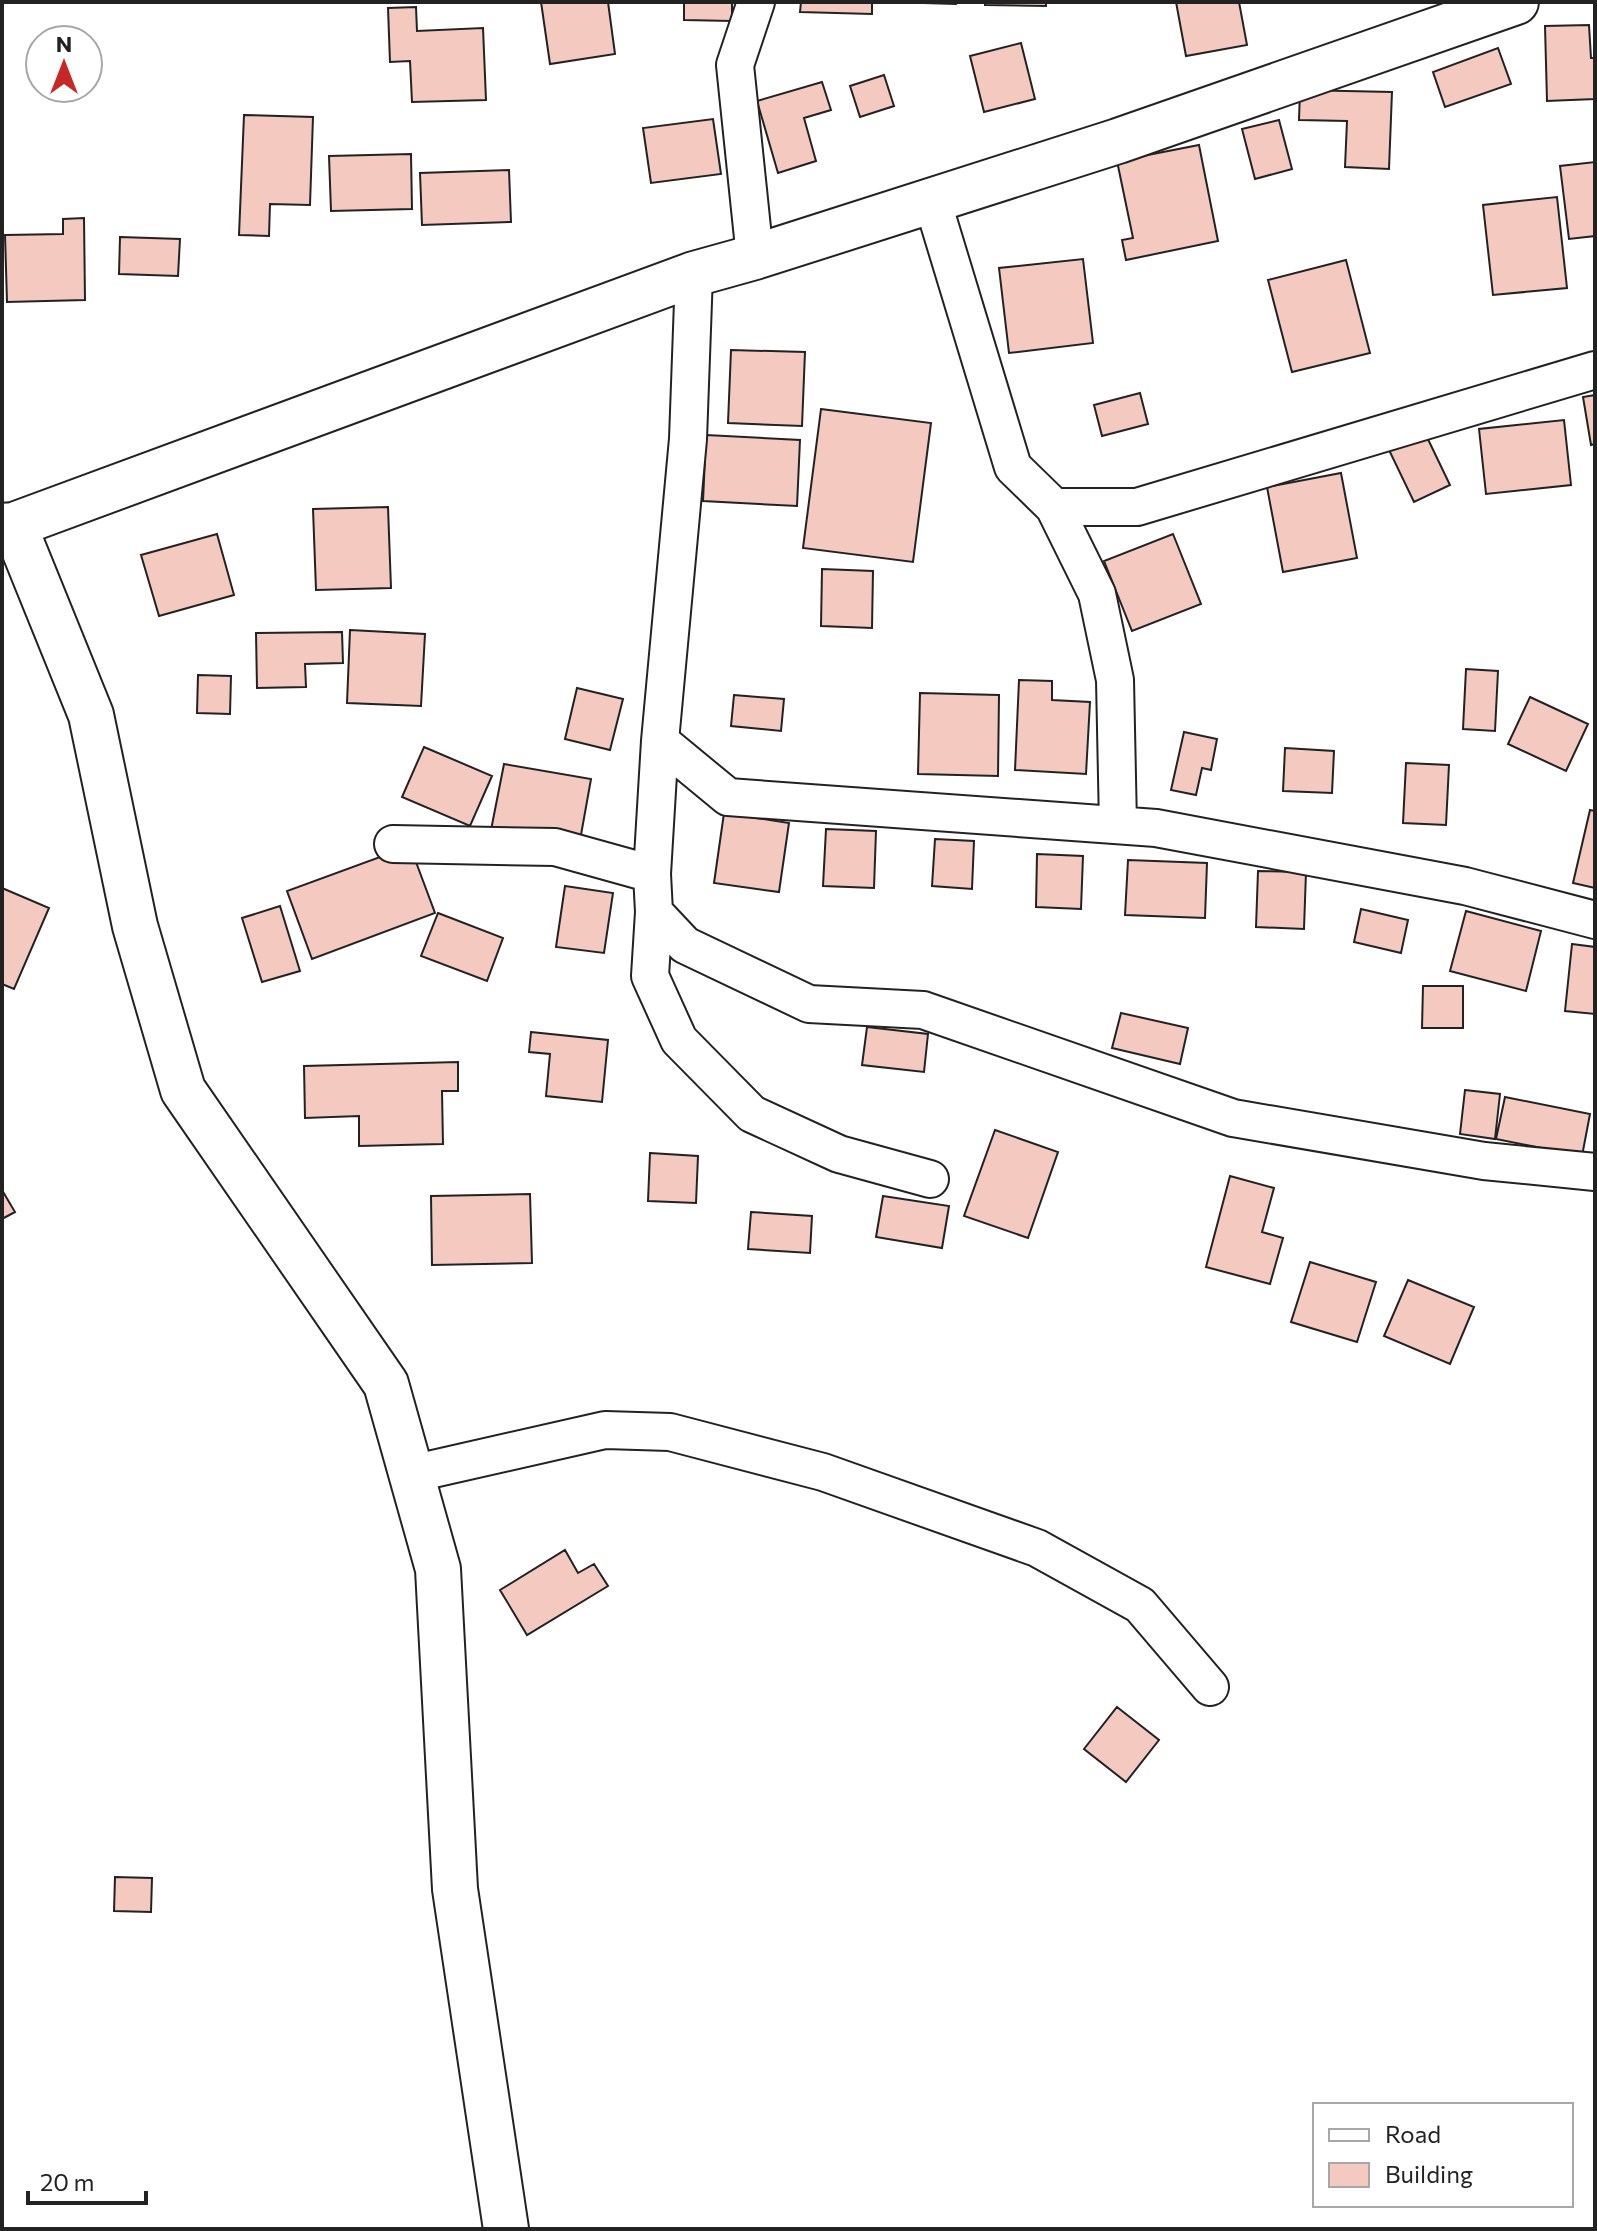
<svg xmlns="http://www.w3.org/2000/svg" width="1597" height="2231" viewBox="0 0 1597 2231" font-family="Commissioner,sans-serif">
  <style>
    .building { fill: #f3c9c0; stroke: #222; stroke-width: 2 }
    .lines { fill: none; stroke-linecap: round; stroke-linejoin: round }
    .street-casing { stroke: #222; stroke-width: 40 }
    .secondary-casing { stroke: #222; stroke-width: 48 }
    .street { stroke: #fff; stroke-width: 36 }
    .secondary { stroke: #fff; stroke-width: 44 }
  </style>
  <rect width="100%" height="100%" fill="#fff"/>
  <path class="building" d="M541,2h67l7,52 -65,10z
    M684,2h48v19l-48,-1z
    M801,2h71v12l-72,-2z
    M890,2h67l-1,2z
    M985,2h61v4l-61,-1z
    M1176,2h63l8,43 -61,11z
    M416,7l1,24 66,-3 3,72 -74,2 -2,-41 -20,1 -2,-54z
    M1589,25l2,33h4v41l-48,2 -2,-75z
    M1021,43l14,56 -51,13 -14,-56z
    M1498,48l13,36 -66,23 -12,-35z
    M884,75l10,31 -34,11 -10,-31z
    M822,82l9,28 -27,8 12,43 -38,12 -21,-72z
    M1300,90l92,2 -3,77 -44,-2 2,-46 -48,-1z
    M244,115l69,2 -3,88 -40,-1 -1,32 -30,-1z
    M713,119l8,55 -70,9 -8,-55z
    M1279,120l13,49 -37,10 -13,-50z
    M1199,145l19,96 -92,19 -4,-20 11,-2 -16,-77z
    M411,154l1,55 -81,2 -2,-55z
    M1595,162v74l-26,3 -9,-73z
    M509,170l2,52 -89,3 -2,-52z
    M1557,197l10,91 -74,7 -10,-90z
    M84,218l1,82 -78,2 -2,-67 58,-1v-15z
    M120,237l60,2 -2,37 -59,-2z
    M1083,259l10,84 -84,10 -10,-85z
    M1346,260l24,93 -78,19 -24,-92z
    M731,350l74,2 -3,74 -74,-3z
    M1140,393l8,31 -46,12 -8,-31z
    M1595,395v49l-4,1 -8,-48z
    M821,409l110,14 -18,139 -110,-14z
    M1564,420l7,65 -85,9 -7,-65z
    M1425,433l25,52 -36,17 -25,-52z
    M706,435l94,5 -3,66 -94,-5z
    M1341,473l16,85 -74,14 -16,-85z
    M388,507l3,81 -75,2 -3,-81z
    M217,534l17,61 -75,21 -18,-61z
    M1173,534l28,70 -69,27 -28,-70z
    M822,569l51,2 -1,57 -51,-2z
    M350,630l75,4 -4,72 -74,-3z
    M342,632l1,31 -38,1 1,23 -49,1 -1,-55z
    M1466,669l32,2 -3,60 -32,-2z
    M198,675l33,1 -1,38 -33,-1z
    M1019,680l33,1v19l38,2 -4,72 -71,-4z
    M577,688l46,11 -13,51 -45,-11z
    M920,693l79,2 -1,81 -80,-2z
    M734,695l50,4 -3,32 -50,-5z
    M1530,697l58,27 -22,47 -58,-27z
    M1184,732l33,7 -6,31 -9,-2 -6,27 -25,-5z
    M424,747l68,29 -22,50 -68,-29z
    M1285,748l49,3 -2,42 -49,-2z
    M1406,763l43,2 -3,60 -43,-2z
    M504,764l87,15 -12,67 -88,-16z
    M1590,810l5,1v77l-22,-5z
    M724,813l65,10 -10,69 -65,-9z
    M826,829l50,2 -2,57 -51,-2z
    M935,839l39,2 -2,48 -40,-3z
    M410,846l25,67 -123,46 -25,-68z
    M1037,854l46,2 -2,53 -45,-2z
    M1128,860l79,3 -2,55 -80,-3z
    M1258,871l48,1 -2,57 -48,-2z
    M565,886l48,7 -9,60 -48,-6z
    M2,888l47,20 -35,81 -12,-5z
    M280,906l20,65 -38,11 -20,-64z
    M1361,909l47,11 -7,33 -47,-11z
    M1466,911l75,20 -15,60 -76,-20z
    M438,913l65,25 -16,43 -66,-25z
    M1572,944l23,3v67l-30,-3z
    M1423,986h40v42h-41z
    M1121,1013l67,15 -8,36 -68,-16z
    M867,1027l61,7 -4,38 -62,-7z
    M531,1032l77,8 -6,62 -56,-6 4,-42 -21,-2z
    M458,1062v29h-16l1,53 -84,2v-30l-54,2 -1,-52z
    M1465,1090l35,4 -5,45 -35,-5z
    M1505,1097l85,17 -8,42 -86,-17z
    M995,1130l63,22 -30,86 -64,-22z
    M650,1153l48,3 -2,47 -48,-2z
    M1230,1176l44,12 -12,44 21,6 -13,46 -64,-17z
    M2,1190l13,22 -13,7z
    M530,1194l2,69 -100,2 -1,-69z
    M883,1196l66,10 -7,42 -66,-11z
    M751,1212l61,4 -2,37 -62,-4z
    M1310,1262l66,20 -19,60 -66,-20z
    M1408,1280l66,27 -24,57 -66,-28z
    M565,1550l13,23 16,-9 14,22 -81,49 -27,-45z
    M1117,1707l42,33 -33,42 -42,-33z
    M115,1877l37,1 -1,34 -37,-1z"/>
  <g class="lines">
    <defs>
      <path id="street" d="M932,200l81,267 41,40h83l458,-137
        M755,257l-20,-192 21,-63
        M694,274l-6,165 -28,302 -8,133 2,38 31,33 124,59 114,6 310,108 251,43 111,11
        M1054,507l43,87 18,86 3,145
        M660,741l68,56 428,31 309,58 130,34
        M393,844l162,3 97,27
        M654,912l-4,64 29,64 73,74 87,40 91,25
        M411,1474l194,-44 65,2 153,40 214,76 103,57 70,82"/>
      <path id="secondary" d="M14,525l77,190 44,211 48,164 203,294 52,185 17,320 51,340
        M2,526l12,-1 680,-251 61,-17 363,-116 398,-139"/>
    </defs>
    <use href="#street" class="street-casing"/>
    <use href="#secondary" class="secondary-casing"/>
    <use href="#street" class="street"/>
    <use href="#secondary" class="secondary"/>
  </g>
  <rect width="1597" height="2231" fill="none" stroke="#222222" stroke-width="8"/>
  <rect x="1313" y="2103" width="260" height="104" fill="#ffffff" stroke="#a7a7a7" stroke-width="2"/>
  <rect x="1329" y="2129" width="40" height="12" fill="#ffffff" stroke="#a7a7a7" stroke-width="2"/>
  <text x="1385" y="2143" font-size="24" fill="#222222">Road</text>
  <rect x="1329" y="2163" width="40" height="24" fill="#f3c9c0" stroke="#a7a7a7" stroke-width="2"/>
  <text x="1385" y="2183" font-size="24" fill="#222222">Building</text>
  <g transform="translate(64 64)"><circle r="38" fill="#ffffff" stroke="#a7a7a7" stroke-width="2"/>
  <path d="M0-6L14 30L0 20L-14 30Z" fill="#c62828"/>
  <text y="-12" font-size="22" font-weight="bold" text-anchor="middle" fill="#222222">N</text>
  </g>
  <path d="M28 2191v12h118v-12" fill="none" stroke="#222222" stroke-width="4"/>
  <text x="40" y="2191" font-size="24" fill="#222222" stroke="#ffffff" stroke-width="6" paint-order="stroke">20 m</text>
</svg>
